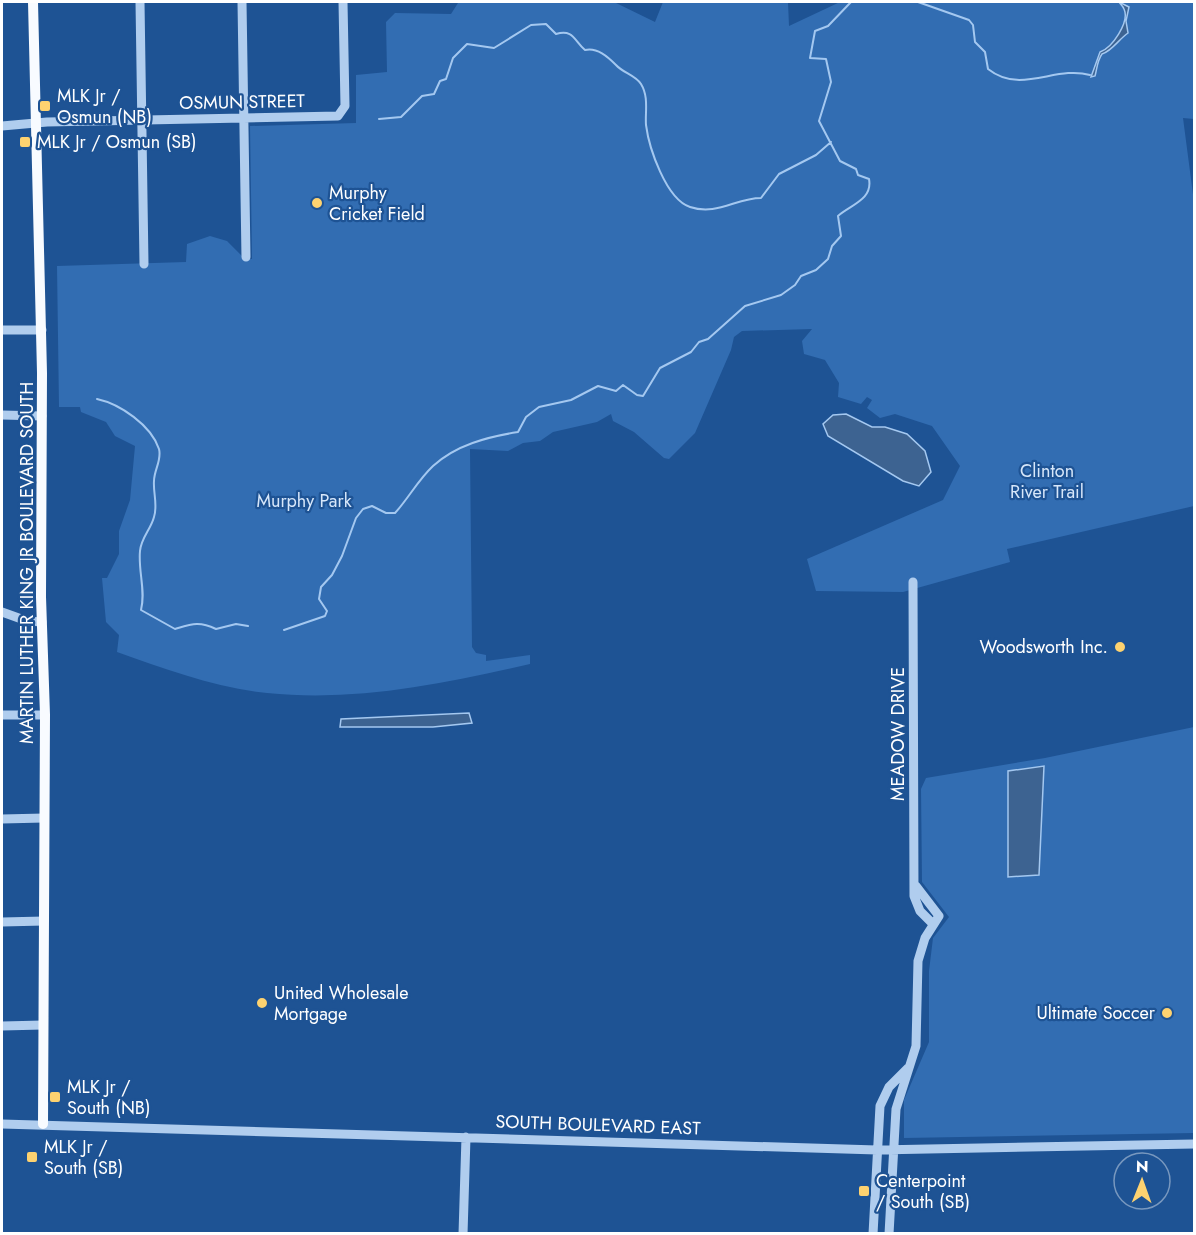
<svg xmlns="http://www.w3.org/2000/svg" width="1196" height="1235" viewBox="0 0 1196 1235" font-family="Jost,sans-serif">
  <style>
    .green { fill: #326db2 }
    .water { fill: #3d6391; stroke: #a4c8f0; stroke-width: 1.5 }
    .lines { fill: none; stroke-linecap: round; stroke-linejoin: round }
    .stream { stroke: #a4c8f0; stroke-width: 2 }
    .minor { stroke: #b0cdee; stroke-width: 9 }
    .major { stroke: #f8fbff; stroke-width: 10 }
    .poi-dot { fill: #fdd270; stroke: #1e5394; stroke-width: 2 }
    .labels { text-anchor: middle; stroke-width: 4.5; stroke-linejoin: round; paint-order: stroke }
    .poi-label { font-size: 18px; fill: #fff; stroke: #1e5394; text-anchor: start }
    .street-label { font-size: 18px; fill: #fff; stroke: #1e5394 }
    .park-label { font-size: 18px; fill: #d7e7fa; stroke: #1e5394 }
  </style>
  <rect width="100%" height="100%" fill="#1e5394"/>
  <path class="green" d="M614,2l41,20 8,-20h125l1,24 51,-24h354v117l-11,-1 11,84v304l-187,43 3,13 -107,30 -87,-1 -9,-32 136,-59 17,-34 -28,-40 -37,-12 -15,4 -13,-10 5,-8 -5,-3 -6,7 -23,-7 1,-14 -14,-23 -21,-6 -2,-13 10,-12 -70,2 -8,6 -3,13 -36,83 -26,26 -5,-1 -30,-26 -21,-11 -2,-7 -14,8 -44,10 -13,9 -17,2 -15,8 -38,-2 2,198 4,6 10,2v6l44,-6v9c-86,20 -174,38 -263,29 -51,-5 -102,-24 -150,-41l2,-17 -13,-13 -4,-44h5l12,-24v-23l11,-31 5,-54 -20,-10 -9,-14 -25,-10 -1,-5h-21l-2,-141 129,-4 1,-18 23,-8 17,5 18,18h7l-2,-133 106,-3v-48l31,-3 -1,-50 9,-9 56,1 7,-11z
    M1194,727v406l-290,5v-38l25,-58v-71l4,-33 16,-21 -27,-35 -1,-93 5,-11 119,-20z"/>
  <path class="water" d="M1119,2l10,5 -3,14 2,12c-9,6 -16,18 -26,21 -5,7 -5,15 -7,22l-4,1 9,-25c12,-4 30,-30 24,-43 -1,-3 -4,-5 -5,-7z
    M846,414l26,13h13l22,7 18,17 6,21 -12,14 -16,-5 -75,-45 -5,-12 10,-9z
    M469,713l3,10 -39,4h-93l1,-8z
    M1044,766l-5,109 -31,2v-106z"/>
  <g class="lines">
    <path class="stream" d="M918,2l51,18 4,5 2,17 10,10 3,17c33,26 67,-4 102,6
      M379,119l22,-2 21,-21 12,-2 6,-13 6,-2 7,-21 14,-14 27,4 37,-23 15,-1 10,10c18,-5 18,7 29,16 12,-3 23,7 31,15 7,8 19,10 25,19 8,13 4,28 5,41 3,23 20,74 44,82 27,9 46,-9 71,-9l18,-24 37,-19 15,-13
      M97,399c23,5 54,26 62,50 3,11 -5,21 -5,32 -1,12 4,24 0,36 -3,12 -13,21 -14,34 -2,20 6,40 1,59l34,19c17,-5 24,-8 41,0l20,-5 12,2
      M284,630l41,-14 2,-5 -8,-12 2,-12 11,-12 10,-19 14,-38 7,-9 9,-3 14,7h9c13,-14 23,-33 38,-47 23,-21 54,-29 85,-34l8,-15 13,-10 32,-7 27,-14 18,5 7,-6 14,10 6,1 17,-28 31,-16 8,-10 9,-3 37,-33 36,-11 14,-10 6,-9 15,-6 12,-11 4,-13 9,-10 -3,-20c12,-11 35,-16 31,-37l-11,-4 -2,-6 -16,-8 -21,-40 12,-39 -5,-23 -16,-1 5,-27 13,-5 23,-24"/>
    <path class="minor" d="M140,2l4,262
      M242,2l4,255
      M2,126l45,-4 291,-6 7,-10 -2,-104
      M2,330h40
      M2,415l40,1
      M913,582l1,314 6,15 13,13
      M2,612l25,9 15,1
      M2,715h43
      M2,819l42,-1
      M2,922l42,-1
      M2,1026l41,-1
      M2,1124l875,26 317,-6
      M463,1234l3,-97
      M873,1234l7,-128 9,-19 19,-19
      M889,1234l7,-125 20,-63 2,-85 7,-23 14,-22 -23,-30"/>
    <path class="major" d="M33,2l9,371 -1,224 4,118 -2,409"/>
  </g>
  <g class="poi-dot">
    <rect x="39" y="100" width="12" height="12" rx="3"/>
    <rect x="19" y="136" width="12" height="12" rx="3"/>
    <circle cx="317" cy="203" r="6"/>
    <circle cx="1120" cy="647" r="6"/>
    <circle cx="262" cy="1003" r="6"/>
    <circle cx="1167" cy="1013" r="6"/>
    <rect x="49" y="1091" width="12" height="12" rx="3"/>
    <rect x="26" y="1151" width="12" height="12" rx="3"/>
    <rect x="858" y="1185" width="12" height="12" rx="3"/>
  </g>
  <g class="labels">
    <g class="poi-label">
      <text x="57" y="102">MLK Jr /<tspan x="57" dy="21">Osmun (NB)</tspan></text>
      <text x="37" y="148">MLK Jr / Osmun (SB)</text>
      <text x="329" y="199">Murphy<tspan x="329" dy="21">Cricket Field</tspan></text>
      <text x="1108" y="653" text-anchor="end">Woodsworth Inc.</text>
      <text x="274" y="999">United Wholesale<tspan x="274" dy="21">Mortgage</tspan></text>
      <text x="1155" y="1019" text-anchor="end">Ultimate Soccer</text>
      <text x="67" y="1093">MLK Jr /<tspan x="67" dy="21">South (NB)</tspan></text>
      <text x="44" y="1153">MLK Jr /<tspan x="44" dy="21">South (SB)</tspan></text>
      <text x="876" y="1187">Centerpoint<tspan x="876" dy="21">/ South (SB)</tspan></text>
    </g>
    <g class="street-label">
      <text transform="translate(242 102) rotate(-1)" y="6">OSMUN STREET</text>
      <text transform="translate(27 563) rotate(-90)" y="6">MARTIN LUTHER KING JR BOULEVARD SOUTH</text>
      <text transform="translate(898 734) rotate(-90)" y="6">MEADOW DRIVE</text>
      <text transform="translate(598 1125) rotate(2)" y="6">SOUTH BOULEVARD EAST</text>
    </g>
    <g class="park-label">
      <text x="1047" y="477">Clinton<tspan x="1047" dy="21">River Trail</tspan></text>
      <text x="304" y="507">Murphy Park</text>
    </g>
  </g>
  <rect width="1196" height="1235" fill="none" stroke="#ffffff" stroke-width="6"/>
  <g transform="translate(1142 1181) rotate(1)"><circle r="28" fill="#1e5394" stroke="#7898bf" stroke-width="1.5"/>
  <path d="M0-4.5L10 22L0 15L-10 22Z" fill="#fdd270"/>
  <text y="-9" font-size="16" font-weight="bold" text-anchor="middle" fill="#ffffff">N</text>
  </g>
</svg>
